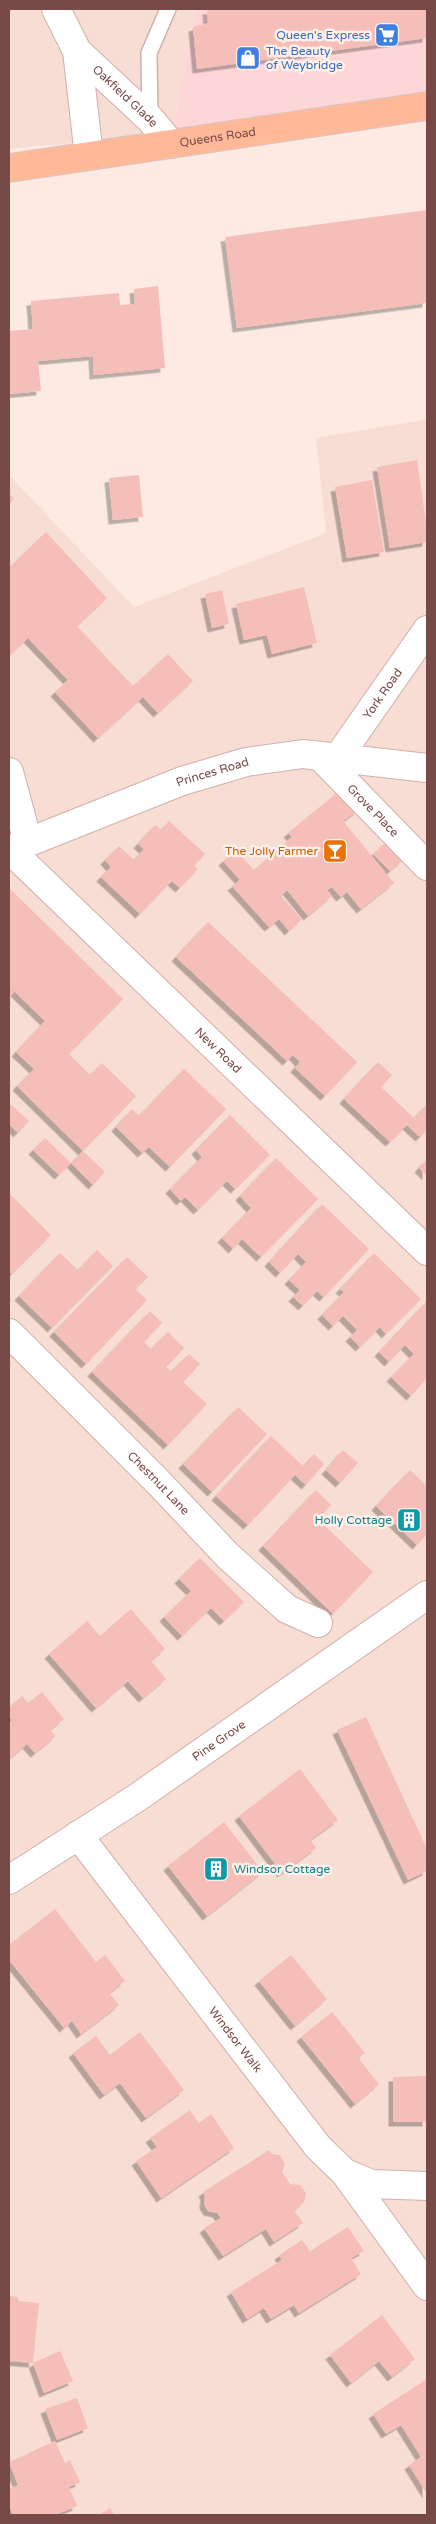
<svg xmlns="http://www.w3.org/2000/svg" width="436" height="2524" viewBox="0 0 436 2524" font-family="'Varela Round',sans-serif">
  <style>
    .residential { fill: #f8ddd4 }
    .commercial { fill: #fed6d7 }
    .building { fill: #f5beb9; filter: url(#shadow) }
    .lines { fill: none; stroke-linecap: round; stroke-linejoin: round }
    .lane-casing { stroke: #d1b0ab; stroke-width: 18 }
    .street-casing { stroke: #d1b0ab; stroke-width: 30 }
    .primary-casing { stroke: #d6c8c8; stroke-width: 30 }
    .lane { stroke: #fff; stroke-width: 15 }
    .street { stroke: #fff; stroke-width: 28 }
    .primary { stroke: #ffb998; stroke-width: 28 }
    .labels { text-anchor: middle; stroke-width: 5; stroke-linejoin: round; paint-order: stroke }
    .shop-label { font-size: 12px; fill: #366cbe; stroke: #fff0ea; text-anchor: end }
    .street-label { font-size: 12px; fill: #774947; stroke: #fff0ea }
    .food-label { font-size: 12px; fill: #c56008; stroke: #fff0ea; text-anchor: end }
    .culture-label { font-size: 12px; fill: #0d838f; stroke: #fff0ea; text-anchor: end }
  </style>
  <defs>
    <filter id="shadow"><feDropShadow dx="-4.5" dy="4.5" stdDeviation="0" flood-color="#0004"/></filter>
  </defs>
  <rect width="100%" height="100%" fill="#fdebe3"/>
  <path class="residential" d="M9,9h187l-24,125 -163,15z
    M427,415v2100h-418v-2040l125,132 192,-74 -10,-95 107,-18z"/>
  <path class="commercial" d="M196,9h231v87l-255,38z"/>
  <path class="building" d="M427,9v29l-230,31 -4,-42 15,-4 -1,-13z
    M427,210v93l-190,25 -12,-91z
    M158,286l7,82 -71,7 -1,-19 -55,5 3,30 -32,3v-63l24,-2 -2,-28 88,-8 1,12 15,-1 -1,-15z
    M417,460l10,69v13l-37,6 -13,-81z
    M139,475l4,42 -30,3 -4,-42z
    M372,480l12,72 -37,6 -12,-71z
    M9,493l5,6 -5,5z
    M46,532l61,66 -30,28 56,60 35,-32 25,27 -35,32 -15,-16 -45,41 -43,-46 13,-12 -40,-42 -19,18v-88z
    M304,587l13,56 -45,11 -5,-19 -23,5 -8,-36z
    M222,590l7,34 -17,4 -7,-34z
    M338,792l21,18 -16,11 51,62 -33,26 -14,-17 -6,5 -9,-10 -5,3 5,6 -24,20 -21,-26 -6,6 21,23 -13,12 -10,-12 -10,8 -37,-41 8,-6 -17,-19 13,-11 18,20 38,-33 -4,-4z
    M169,821l36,33 -11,11 4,4 -18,19 -8,-7 -32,33 -39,-37 10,-10 -6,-7 14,-14 15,14 10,-11 -6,-5 17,-19 6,5z
    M387,841l17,18 -14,12 -17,-17z
    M9,888l114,111 -54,55 21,21 12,-12 34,33 -53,55 -66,-65 17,-17 -18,-17 29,-31 -36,-35z
    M208,922l149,140 -32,34 -30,-28 5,-6 -7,-7 -6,6 -111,-104z
    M9,987l5,5 -5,6z
    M378,1062l14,13 -11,12 33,31 13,-14v26l-7,7 -13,-12 -17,17 -46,-43z
    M184,1069l42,40 -56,58 -21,-20 -7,6 -26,-26 16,-18 7,7z
    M9,1103l20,18 -11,12 -9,-9z
    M230,1115l40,40 -35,34 -8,-8 -29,29 -13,-13 -4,4 -11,-12 32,-32 -6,-7z
    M45,1138l26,25 -12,12 -26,-25z
    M83,1151l22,21 -12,13 -22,-22z
    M276,1158l42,41 -57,58 -19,-18 -9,10 -11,-11 29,-30 -11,-12z
    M427,1159v17l-8,-8z
    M9,1193l42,42 -39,39 -3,-3z
    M322,1204l47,45 -45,48 -7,-6 -14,15 -10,-9 7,-7 -11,-10 17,-18 -8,-8 -18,19 -11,-11z
    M97,1250l16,16 -61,62 -33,-32 41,-43 18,17z
    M374,1253l47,46 -35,35 -6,-7 -20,20 -10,-10 7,-7 -14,-14 -10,10 -11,-11 22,-23 -4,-3z
    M127,1257l21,20 -13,12 12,11 -61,64 -32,-32z
    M427,1301v77l-16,18 -20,-19 23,-23 -9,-9 -16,17 -10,-10z
    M150,1311l12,12 -18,19 7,7 17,-17 16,16 -18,19 5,4 18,-17 11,10 -17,18 24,22 -39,41 -76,-73z
    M238,1407l29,27 -55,58 -29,-28z
    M271,1436l32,30 11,-12 10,10 -18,21 -11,-10 -47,50 -32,-29z
    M343,1450l15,13 -18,20 -14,-13z
    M410,1470l17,16v48l-10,11 -41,-39z
    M316,1490l15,15 -13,14 55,53 -40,42 -70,-68z
    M200,1558l44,44 -20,19 -13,-13 -29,28 -18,-19 27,-26 -12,-12z
    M131,1609l34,40 -14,12 15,18 -23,19 -15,-17 -32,27 -47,-54 38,-33 13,15z
    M42,1692l22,27 -14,11 6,6 -21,17 -8,-9 -18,15v-36l3,-3 -3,-3v-10l13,-11 6,7z
    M366,1717l61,132v22l-19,9 -71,-150z
    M300,1769l38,51 -28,20 6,8 -34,25 -43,-57z
    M224,1822l39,50 -56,44 -39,-50z
    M55,1909l41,53 9,-7 20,26 -16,12 10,12 -38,29 -9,-13 -8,7 -55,-68v-15z
    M291,1955l36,44 -32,27 -36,-45z
    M332,2012l33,41 -7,5 21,26 -24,20 -54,-67z
    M140,2032l44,58 -38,28 -26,-35 -16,12 -31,-42 23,-17 14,19z
    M427,2076v46h-34v-45z
    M190,2110l9,13 12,-9 23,34 -73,50 -25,-37 21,-14 -7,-9z
    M269,2150l3,4 8,1 5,9 -3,8 8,12 10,1 6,8 -2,9 -10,8 9,13 -29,19 -8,-13 -43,27 -19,-28 17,-10 -4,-5 -9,-2 -4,-7 1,-8 -2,-4z
    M348,2227l16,24 -13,7 10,16 -62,39 -5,-8 -23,14 -7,-11 -17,11 -16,-27 51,-32 -3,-5 23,-15 8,11z
    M9,2296l9,1v4l21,2 -6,60 -24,-2z
    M382,2315l33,44 -23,18 -13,-16 -28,22 -21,-28z
    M60,2351l13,30 -29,12 -11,-30z
    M427,2379v115l-18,-29 12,-8 -20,-32 -15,9 -13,-20z
    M77,2398l11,30 -31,12 -12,-31z
    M55,2441l10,22 5,-3 10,22 -11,5 8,19 -22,9h-42l-4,-10v-16l9,-4 -9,-23z
    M110,2508l4,7h-15z"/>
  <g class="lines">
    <defs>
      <path id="lane" d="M150,118l-1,-65 19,-44"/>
      <g id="street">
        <path d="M56,9l21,42 12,105"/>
        <path id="s1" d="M77,51l73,68 21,25"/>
        <path id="s2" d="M320,756l107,110"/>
        <path id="s3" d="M339,756l88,-126"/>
        <path d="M9,772l19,70"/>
        <path id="s4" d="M9,850l173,-69 64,-19 57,-8 124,14"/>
        <path id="s5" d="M10,850l417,401"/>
        <path id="s6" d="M9,1333l150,150 69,73 59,53 31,14"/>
        <path id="s7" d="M78,1835l240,312 27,26 26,11 56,2"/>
        <path id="s8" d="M9,1880l129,-83 289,-202"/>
        <path d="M345,2173l82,113"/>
      </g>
      <g id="primary">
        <path id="s9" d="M9,168l418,-62"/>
      </g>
    </defs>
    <use href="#lane" class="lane-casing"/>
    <use href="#street" class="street-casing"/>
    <use href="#primary" class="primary-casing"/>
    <use href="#lane" class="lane"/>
    <use href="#street" class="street"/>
    <use href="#primary" class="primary"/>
  </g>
  <defs>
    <symbol id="supermarket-square" viewBox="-11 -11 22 22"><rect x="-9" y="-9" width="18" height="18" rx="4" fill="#3f7fe0" stroke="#fff0ea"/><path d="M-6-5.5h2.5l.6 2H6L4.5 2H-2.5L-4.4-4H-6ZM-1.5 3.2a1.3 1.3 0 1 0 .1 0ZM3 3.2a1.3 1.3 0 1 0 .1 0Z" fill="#fff"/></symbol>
    <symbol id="shop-square" viewBox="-11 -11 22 22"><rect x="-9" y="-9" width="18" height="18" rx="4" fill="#3f7fe0" stroke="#fff0ea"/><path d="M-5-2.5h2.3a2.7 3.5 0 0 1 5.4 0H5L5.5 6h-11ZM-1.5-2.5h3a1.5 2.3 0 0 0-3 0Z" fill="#fff"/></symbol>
    <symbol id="bar-square" viewBox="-11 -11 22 22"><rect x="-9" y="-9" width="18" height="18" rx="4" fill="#e8710a" stroke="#fff0ea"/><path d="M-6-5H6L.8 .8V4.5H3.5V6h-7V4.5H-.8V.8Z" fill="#fff"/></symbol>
    <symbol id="building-square" viewBox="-11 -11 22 22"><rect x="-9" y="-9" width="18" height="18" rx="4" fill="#0f9aa8" stroke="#fff0ea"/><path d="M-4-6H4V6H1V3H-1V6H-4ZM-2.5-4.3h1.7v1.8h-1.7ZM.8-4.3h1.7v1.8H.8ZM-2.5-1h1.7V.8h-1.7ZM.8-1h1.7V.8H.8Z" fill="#fff"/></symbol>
  </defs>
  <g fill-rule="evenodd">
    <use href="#supermarket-square" x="373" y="21" width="28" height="28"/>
    <use href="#shop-square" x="234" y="44" width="28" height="28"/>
    <use href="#bar-square" x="321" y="837" width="28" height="28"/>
    <use href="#building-square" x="395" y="1506" width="28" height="28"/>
    <use href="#building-square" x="202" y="1855" width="28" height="28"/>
  </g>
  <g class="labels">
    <g class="shop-label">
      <text x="370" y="39">Queen's Express</text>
      <text x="266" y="55" text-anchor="start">The Beauty<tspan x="266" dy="14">of Weybridge</tspan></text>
    </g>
    <g class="street-label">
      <text dy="4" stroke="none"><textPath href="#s1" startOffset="66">Oakfield Glade</textPath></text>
      <text dy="4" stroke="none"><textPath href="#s9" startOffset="211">Queens Road</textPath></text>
      <text dy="4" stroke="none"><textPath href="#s3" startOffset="76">York Road</textPath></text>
      <text dy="4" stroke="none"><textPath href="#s4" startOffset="218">Princes Road</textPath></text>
      <text dy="4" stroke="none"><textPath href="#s2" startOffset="76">Grove Place</textPath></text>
      <text dy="4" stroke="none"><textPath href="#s5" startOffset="289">New Road</textPath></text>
      <text dy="4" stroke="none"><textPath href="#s6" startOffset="212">Chestnut Lane</textPath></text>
      <text dy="4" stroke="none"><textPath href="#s8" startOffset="252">Pine Grove</textPath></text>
      <text dy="4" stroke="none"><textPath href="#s7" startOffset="258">Windsor Walk</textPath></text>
    </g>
    <g class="food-label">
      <text x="318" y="855">The Jolly Farmer</text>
    </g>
    <g class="culture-label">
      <text x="392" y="1524">Holly Cottage</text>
      <text x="234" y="1873" text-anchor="start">Windsor Cottage</text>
    </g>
  </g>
  <rect width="436" height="2524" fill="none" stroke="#774947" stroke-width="20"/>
</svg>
